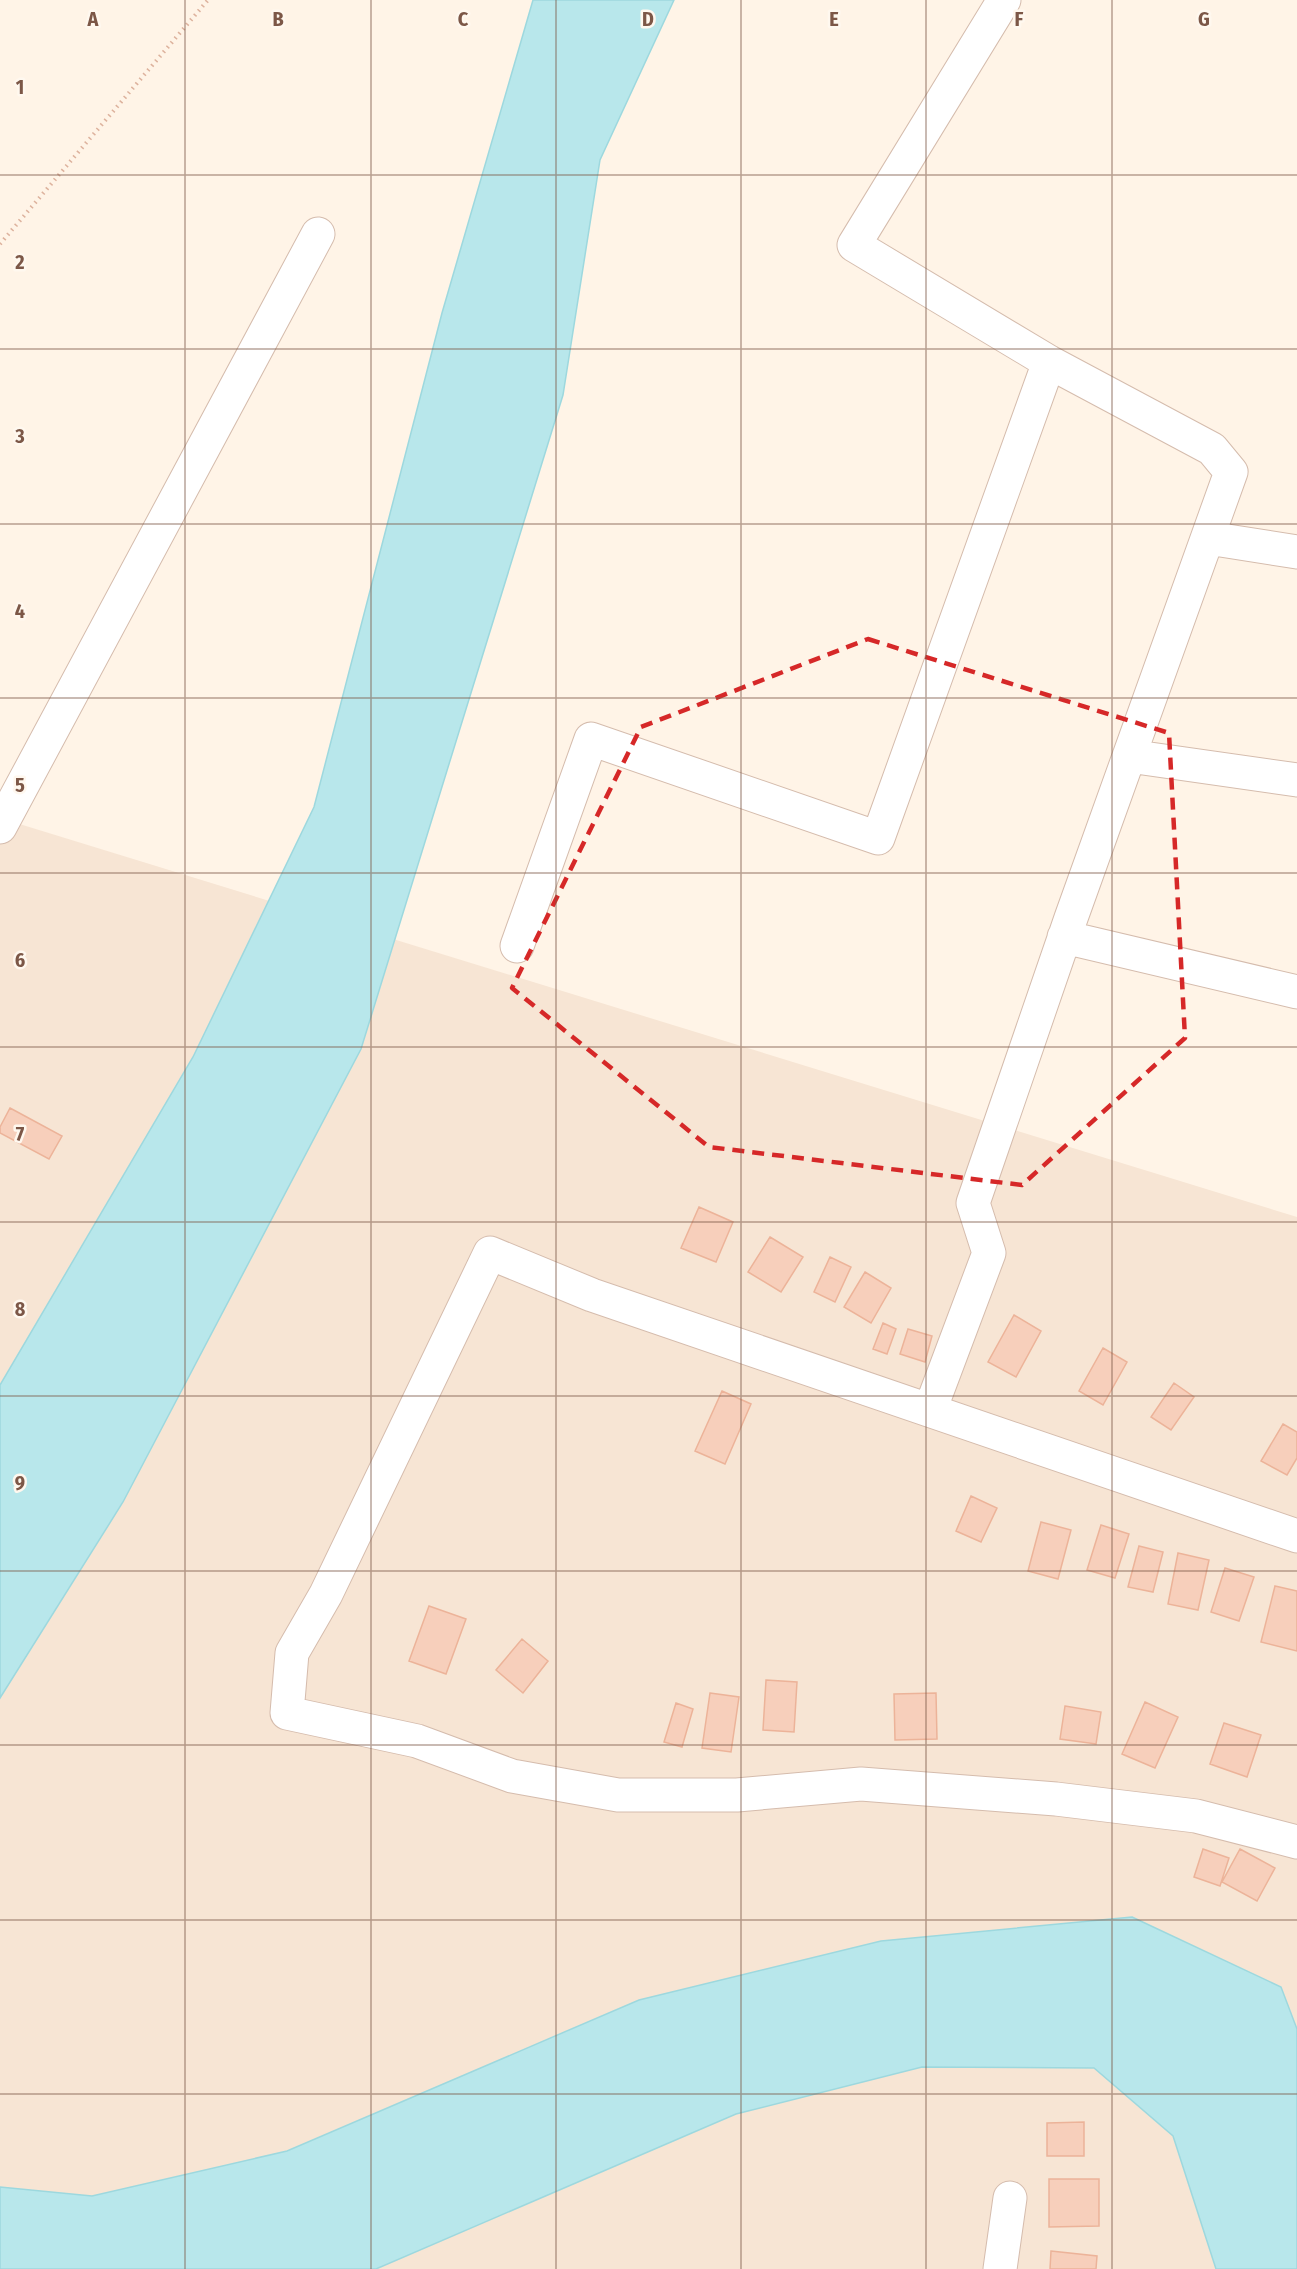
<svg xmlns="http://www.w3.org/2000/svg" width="1297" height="2269" viewBox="0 0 1297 2269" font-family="'Fira Sans Condensed',sans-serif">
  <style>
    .residential { fill: #f7e5d4 }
    .water { fill: #b8e7eb; stroke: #9dd8de; stroke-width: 1.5 }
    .building { fill: #f7cfbb; stroke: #ecb399; stroke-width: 1.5 }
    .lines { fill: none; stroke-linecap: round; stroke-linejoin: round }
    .minor-casing { stroke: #d5bcad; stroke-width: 35 }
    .path { stroke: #ddb29d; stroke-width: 4; stroke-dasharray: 1.5 4.5; stroke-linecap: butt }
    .minor { stroke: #fff; stroke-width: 33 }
    .marked { fill: none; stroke: #d62828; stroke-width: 4.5; stroke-dasharray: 12 8; stroke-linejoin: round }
    .grid { fill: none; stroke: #7c5747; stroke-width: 1.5; stroke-opacity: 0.55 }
    .grid-label { font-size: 20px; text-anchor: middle; font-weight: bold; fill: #7c5747; stroke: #fff8ef; stroke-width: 5; stroke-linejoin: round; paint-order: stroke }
  </style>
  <rect width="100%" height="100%" fill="#fff4e7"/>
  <path class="residential" d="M0,818l1297,399v1052h-1297z"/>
  <path class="water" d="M533,0h141l-74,160 -37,235 -202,654 -238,453 -123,196v-313l193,-328 121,-250 128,-494z
    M1132,1917l149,70 16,42v240h-81l-43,-133 -79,-68 -172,-1 -186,47 -360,155h-376v-82l92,9 195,-45 352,-151 242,-59z"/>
  <path class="building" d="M10,1108l52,28 -13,23 -49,-26v-6z
    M699,1207l34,15 -17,40 -35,-14z
    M770,1237l33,20 -22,35 -33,-20z
    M830,1257l21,10 -16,35 -21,-10z
    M865,1272l26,16 -20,35 -27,-16z
    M1014,1315l27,16 -25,46 -28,-15z
    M883,1323l13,6 -9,25 -14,-5z
    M908,1329l24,7 -7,26 -25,-8z
    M1103,1348l24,14 -24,43 -24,-14z
    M1174,1383l20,14 -23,33 -20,-13z
    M722,1391l29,13 -26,60 -30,-13z
    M1283,1424l14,8v26l-10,17 -26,-14z
    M971,1496l26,12 -16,34 -25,-11z
    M1041,1522l30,8 -13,49 -30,-8z
    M1101,1525l28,9 -14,44 -28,-8z
    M1139,1546l24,6 -10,40 -25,-5z
    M1178,1553l31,7 -11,50 -30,-6z
    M1225,1568l29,9 -15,44 -28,-9z
    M1275,1586l22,5v60l-36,-9z
    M429,1606l37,13 -20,55 -37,-13z
    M522,1639l26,22 -25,32 -27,-23z
    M766,1680l31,2 -3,50 -31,-2z
    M710,1693l29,4 -8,55 -29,-4z
    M936,1693l1,46 -42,1 -1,-46z
    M1145,1702l33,15 -23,51 -33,-14z
    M676,1703l17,6 -11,38 -18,-5z
    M1065,1706l36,6 -5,32 -36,-5z
    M1224,1723l37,12 -14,42 -37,-13z
    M1203,1849l26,9 -9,28 -26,-9z
    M1240,1849l35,19 -18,33 -35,-19z
    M1084,2122v34h-37v-33z
    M1049,2179h50v47l-50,1z
    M1051,2251l46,5 -1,13h-46z"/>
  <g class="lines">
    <defs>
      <path id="minor" d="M1208,538l89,14
        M1129,756l168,24
        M0,827l318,-593
        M1064,937l233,55
        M517,946l74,-207 287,99 171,-476
        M930,1410l59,-157 -16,-50 98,-285 160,-446 -19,-23 -163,-87 -195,-117 150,-245
        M1297,1536l-705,-241 -102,-42 -164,341 -34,59 -5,60 130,28 95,35 106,19h119l124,-11 195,15 140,17 101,26
        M1000,2269l10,-71"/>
    </defs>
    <use href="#minor" class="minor-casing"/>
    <path class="path" d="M0,244l208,-244"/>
    <use href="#minor" class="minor"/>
  </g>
  <path class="marked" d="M868,639l301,94 16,305 -163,147 -313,-38 -197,-159 129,-261z"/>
  <path class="grid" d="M185,0v2269M371,0v2269M556,0v2269M741,0v2269M926,0v2269M1112,0v2269M0,175h1297M0,349h1297M0,524h1297M0,698h1297M0,873h1297M0,1047h1297M0,1222h1297M0,1396h1297M0,1571h1297M0,1745h1297M0,1920h1297M0,2094h1297"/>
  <g class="grid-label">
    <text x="93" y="26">A</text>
    <text x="278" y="26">B</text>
    <text x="463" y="26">C</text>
    <text x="648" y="26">D</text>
    <text x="834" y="26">E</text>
    <text x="1019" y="26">F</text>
    <text x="1204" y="26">G</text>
    <text x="20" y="94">1</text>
    <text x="20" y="269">2</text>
    <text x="20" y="443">3</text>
    <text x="20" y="618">4</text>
    <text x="20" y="792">5</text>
    <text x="20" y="967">6</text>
    <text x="20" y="1141">7</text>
    <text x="20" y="1316">8</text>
    <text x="20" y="1490">9</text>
  </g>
</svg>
